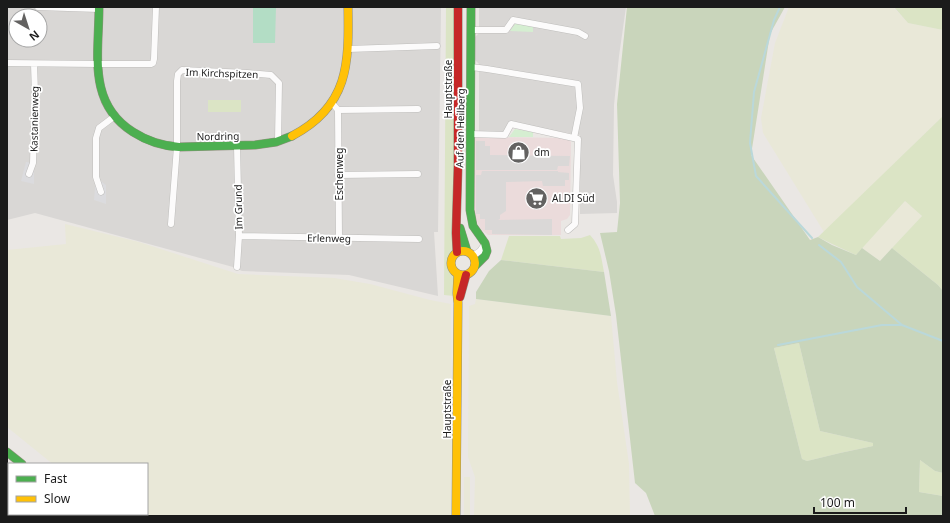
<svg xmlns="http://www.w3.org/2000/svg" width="950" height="523" viewBox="0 0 950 523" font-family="'Noto Sans',sans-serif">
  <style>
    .residential { fill: #d9d7d5; fill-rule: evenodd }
    .commercial { fill: #ebdbdb }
    .farmland { fill: #e9e8d8 }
    .grass { fill: #dbe4c5 }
    .forest { fill: #c9d5bb; fill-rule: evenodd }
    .park { fill: #d5eed1 }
    .pitch { fill: #b3ddc5 }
    .parking { fill: #dad8d7 }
    .plaza { fill: #dbdbde }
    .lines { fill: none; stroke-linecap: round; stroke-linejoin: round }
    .stream { stroke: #bad8da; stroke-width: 2 }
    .street-casing { stroke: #bfbebc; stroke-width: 7 }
    .fast-casing { stroke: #91907e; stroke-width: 9 }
    .slow-casing { stroke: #91907e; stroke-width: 9 }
    .jam-casing { stroke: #91907e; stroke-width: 9 }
    .street { stroke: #fcfbfb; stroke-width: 6 }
    .fast { stroke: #4caf50; stroke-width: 8 }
    .slow { stroke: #ffc107; stroke-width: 8 }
    .jam { stroke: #c62828; stroke-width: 8 }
    .labels { text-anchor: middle; stroke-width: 3.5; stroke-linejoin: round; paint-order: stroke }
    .street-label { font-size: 10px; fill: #1b1b1b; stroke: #fff }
    .poi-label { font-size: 10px; fill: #1b1b1b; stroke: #fff; text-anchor: start }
  </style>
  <rect width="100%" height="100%" fill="#eae7e4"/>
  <path class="residential" d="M7,7h434l-3,225h-4l4,64 -89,-21 -107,-4 -9,-4 -198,-54 -28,7zM16,16h24v24h-24z
    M479,7h147l-7,49 -5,49 -1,70 4,27v11l-37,1v-79l-70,-12 -6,10h-25v-69l-4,-4v-23l4,-4z"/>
  <path class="commercial" d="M475,137l93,1 3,4 -1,73 -3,4 -6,2v14h-73l-6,-5 -4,-6 -3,-9z"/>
  <path class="farmland" d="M789,7h104l15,16 35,7v86l-119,116 -61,-99 -2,-15 14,-75z
    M905,201l17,15 -42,45 -18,-13z
    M65,224l74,18 99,32 96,4 36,6 60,16 21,4 1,212h-319l-3,-2h17v-50h-94l-4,-3 -42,-34v-177l59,-6z
    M476,299l135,17 6,66 12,82 1,52h-156l1,-39 -7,-20 1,-151 6,-2z
    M464,477h6v39h-6z
    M7,479l2,1v34h52l3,2h-57z"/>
  <path class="grass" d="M446,7h8v243l-4,9v6l2,6 3,5 -1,20 -10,-1z
    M894,7h49v23l-35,-7z
    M208,100h33v12h-33z
    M943,116v175l-5,-6 -46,-37 30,-32 -17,-15 -49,54 -24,-11 -14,-7z
    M590,235c11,12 11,22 14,37l-103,-12 8,-24h51l1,3 20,-1z
    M799,343l21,88 53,12v3l-33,7 -33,8 -5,-2 -28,-111z
    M920,460l15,11 8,2v23l-24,-4z"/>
  <path class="forest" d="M627,7h158l-15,27 -19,121 59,85 8,-3 14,8 24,10 6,-7 18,13 12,-13 46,37 5,6v182l-8,-2 -15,-11 -1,32 24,4v20h-288l-9,-23 -11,-10 -19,-168 -7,-44 -9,-38 17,-1 3,-29 -3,-99zM799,343l21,88 53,12v3l-33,7 -33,8 -5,-2 -28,-111z
    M501,260l103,12 7,44 -135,-17v-7l13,-21z"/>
  <path class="park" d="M516,23l17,3v6l-23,-1z
    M515,129l18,3v5h-24z"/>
  <path class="pitch" d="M253,7h23l-1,36h-22z"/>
  <path class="parking" d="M476,141h9v5h5v9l80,1 -1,10h-11l-1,4h-81z
    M482,171h76v1l11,1v7h-4v6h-22l-1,-5 -36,1v29l-6,4v4l-2,1 54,-1v16l-60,-1v-4h-7v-11h-5v-5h-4v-39h5z"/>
  <path class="plaza" d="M26,162l8,1v21l-13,-3z
    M96,177l10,8v19l-12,-4z"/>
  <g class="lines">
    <path class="stream" d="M780,7l-6,13 -20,72 -4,51 6,33 56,62
      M819,245l22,17 16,25 45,38
      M778,345l104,-20h20l41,16"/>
    <defs>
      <path id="street" d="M38,7l61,2
        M471,30h35l7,-10 65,12 7,4
        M348,49l89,-3
        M7,63l91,1h53l2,-1 1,-4 2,-52
        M471,67l16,2 91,15 2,24 -6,30
        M332,103l6,7 80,-1
        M338,110l1,128
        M471,134l34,1 6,-11 67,15 -3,85 -7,6
        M237,146l2,90 -2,31
        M29,174l4,-11 2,-70 -1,-29
        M338,175l80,-1
        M101,192l-5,-15v-39l3,-10 16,-12
        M171,224l6,-77v-66l1,-7 4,-4 65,3 24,2 8,8 -1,58
        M239,236l180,3
        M473,256l7,-5 5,-7"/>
      <path id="fast" d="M99,7c0,46 -12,96 34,125 14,9 29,14 46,15l76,-2 21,-3 16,-6
        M471,7l-1,203 3,16 12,17 2,8 -2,5 -10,10
        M460,228l7,23
        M7,452l15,12
        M94,514l3,2"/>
      <path id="slow" d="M292,136c57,-30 57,-72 56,-129
        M451 263a12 12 0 1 1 24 0a12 12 0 1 1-24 0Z
        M456,516l2,-213 -1,-10 1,-19"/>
      <path id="jam" d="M457,252l-1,-19 2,-66v-160
        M460,297l6,-22"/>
    </defs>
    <use href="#street" class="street-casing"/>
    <use href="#fast" class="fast-casing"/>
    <use href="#slow" class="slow-casing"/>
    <use href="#jam" class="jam-casing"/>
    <use href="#street" class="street"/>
    <use href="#fast" class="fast"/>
    <use href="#slow" class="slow"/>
    <use href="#jam" class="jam"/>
  </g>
  <defs>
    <symbol id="shop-disc" viewBox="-11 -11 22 22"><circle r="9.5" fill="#636261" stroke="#fff"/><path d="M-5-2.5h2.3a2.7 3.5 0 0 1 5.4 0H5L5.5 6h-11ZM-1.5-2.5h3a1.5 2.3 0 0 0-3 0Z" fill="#fff"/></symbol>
    <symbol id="supermarket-disc" viewBox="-11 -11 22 22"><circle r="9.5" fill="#636261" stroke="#fff"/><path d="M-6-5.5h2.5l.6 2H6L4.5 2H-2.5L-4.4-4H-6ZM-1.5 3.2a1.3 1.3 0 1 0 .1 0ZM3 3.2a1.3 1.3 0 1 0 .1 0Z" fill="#fff"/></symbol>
  </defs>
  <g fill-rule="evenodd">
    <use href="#shop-disc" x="506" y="140" width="25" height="25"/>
    <use href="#supermarket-disc" x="524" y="186" width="25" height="25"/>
  </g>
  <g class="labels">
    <g class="street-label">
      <text transform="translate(222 73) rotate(2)" y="4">Im Kirchspitzen</text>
      <text transform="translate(448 89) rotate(-90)" y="4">Hauptstraße</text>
      <text transform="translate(34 119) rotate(-89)" y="4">Kastanienweg</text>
      <text transform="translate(460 128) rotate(-89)" y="4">Auf den Heilberg</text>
      <text transform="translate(218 136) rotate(-1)" y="4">Nordring</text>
      <text transform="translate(339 174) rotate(-90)" y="4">Eschenweg</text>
      <text transform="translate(238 207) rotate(-91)" y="4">Im Grund</text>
      <text transform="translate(329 238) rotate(1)" y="4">Erlenweg</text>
      <text transform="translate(447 409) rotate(-90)" y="4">Hauptstraße</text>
    </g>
    <g class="poi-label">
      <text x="534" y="156">dm</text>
      <text x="552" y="202">ALDI Süd</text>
    </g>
  </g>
  <rect width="950" height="523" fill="none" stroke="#1b1b1b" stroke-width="16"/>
  <rect x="8" y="463" width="140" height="52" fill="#ffffff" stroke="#a4a4a4"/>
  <rect x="16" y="476" width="20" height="6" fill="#4caf50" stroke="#a4a4a4"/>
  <text x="44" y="483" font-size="12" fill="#1b1b1b">Fast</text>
  <rect x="16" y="496" width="20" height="6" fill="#ffc107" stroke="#a4a4a4"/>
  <text x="44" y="503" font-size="12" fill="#1b1b1b">Slow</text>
  <g transform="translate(28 28) rotate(141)"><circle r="19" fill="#ffffff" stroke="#a4a4a4"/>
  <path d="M0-3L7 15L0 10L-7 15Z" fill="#636261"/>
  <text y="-6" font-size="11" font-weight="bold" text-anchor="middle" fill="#1b1b1b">N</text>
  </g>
  <path d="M814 507v6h92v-6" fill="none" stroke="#1b1b1b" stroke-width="2"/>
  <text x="820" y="507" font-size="12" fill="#1b1b1b" stroke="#ffffff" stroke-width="3" paint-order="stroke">100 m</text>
</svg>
